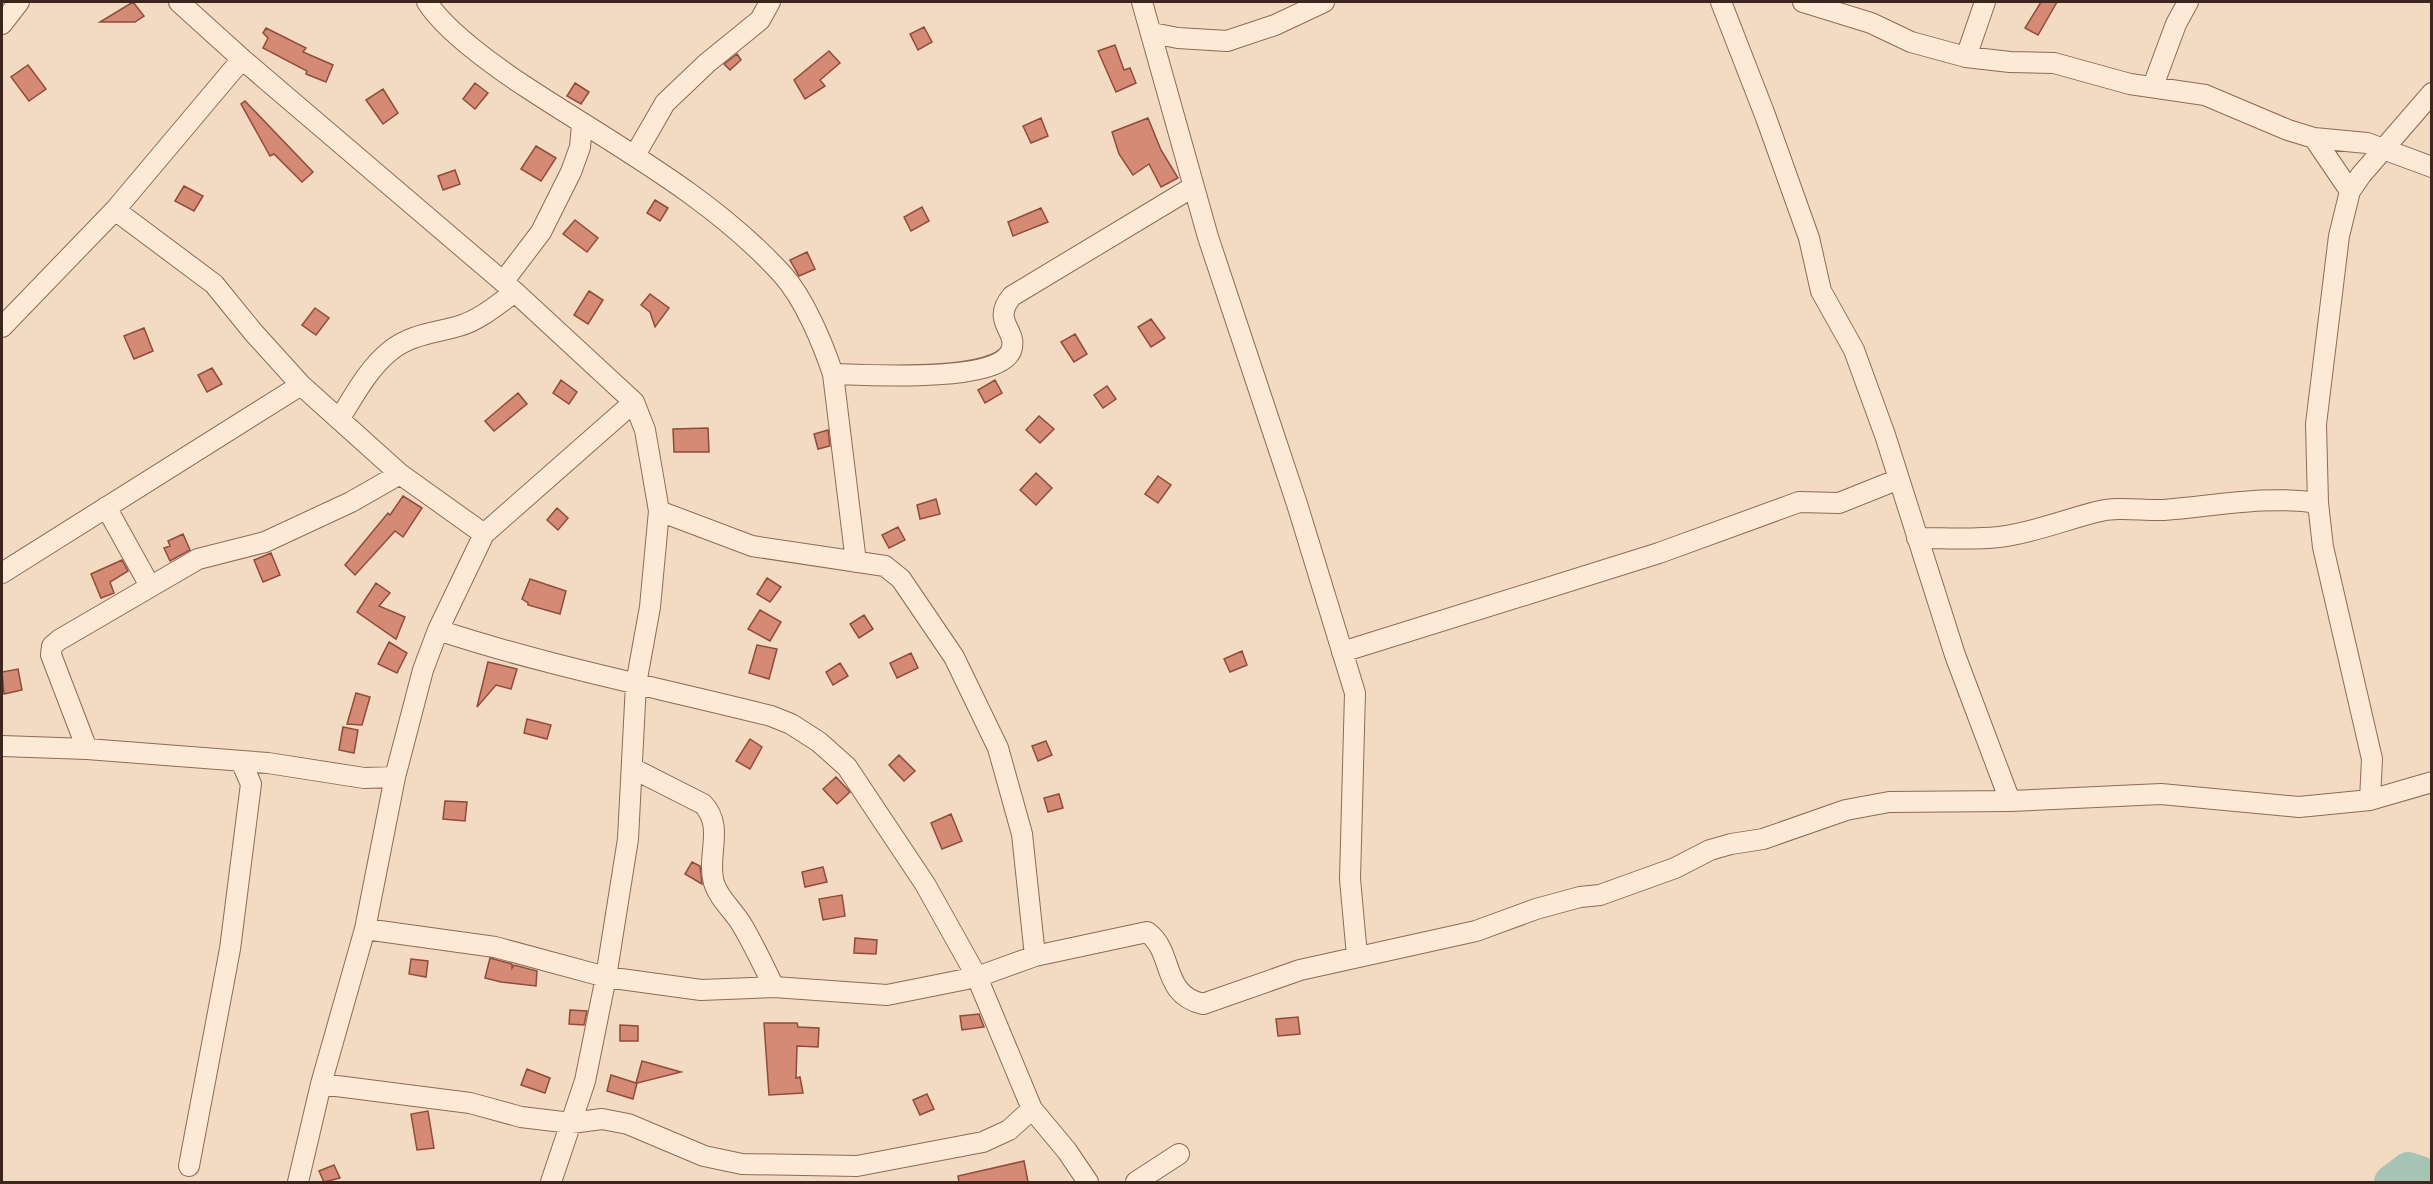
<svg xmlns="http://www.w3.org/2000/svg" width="2433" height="1184" viewBox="0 0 2433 1184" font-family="Spectral,serif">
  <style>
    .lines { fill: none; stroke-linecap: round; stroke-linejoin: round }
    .river { stroke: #a5c4b5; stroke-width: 34 }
    .building { fill: #d48a74; stroke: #904c3b; stroke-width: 1.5 }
    .minor-casing { stroke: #8e6a57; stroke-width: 22 }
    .minor { stroke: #fcead6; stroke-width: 20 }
  </style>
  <rect width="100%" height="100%" fill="#f2dbc2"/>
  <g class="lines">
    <path class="river" d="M2391,1182l17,-13 24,8"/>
  </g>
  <path class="building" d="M133,2l11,14 -9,6h-35z
    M2041,2h16l-19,33 -13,-7z
    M924,27l8,15 -14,8 -8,-16z
    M266,28l40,20 -3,4 30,13 -7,17 -20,-8 1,-3 -44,-23 5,-10 -5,-5z
    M1115,45l9,25 6,-2 6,15 -20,9 -18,-41z
    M829,51l11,12 -20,17 5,6 -20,13 -11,-19z
    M737,54l4,6 -11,10 -6,-6z
    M28,65l18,24 -17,12 -18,-24z
    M475,83l13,10 -13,16 -12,-10z
    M575,83l14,9 -8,12 -14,-8z
    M383,89l15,24 -15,11 -17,-24z
    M245,101l68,71 -11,10 -28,-28 -4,2 -29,-52z
    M1041,118l7,18 -17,7 -8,-17z
    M1148,118l13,32 17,28 -17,9 -12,-23 -16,11 -14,-21 -7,-22z
    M536,146l20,12 -15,23 -20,-12z
    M455,170l5,14 -17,6 -5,-14z
    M184,186l19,10 -9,15 -19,-10z
    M655,200l13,8 -8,13 -13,-8z
    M922,207l7,14 -18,10 -7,-14z
    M1041,208l7,14 -35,14 -5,-14z
    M575,220l23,18 -11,14 -24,-18z
    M807,252l8,17 -16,7 -9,-16z
    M589,291l14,9 -15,24 -14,-9z
    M650,294l19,14 -14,19 -5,-15 -9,-7z
    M315,308l14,10 -13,17 -14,-10z
    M1151,319l14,19 -14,9 -13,-20z
    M144,328l9,23 -19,8 -10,-23z
    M1075,334l12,20 -13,8 -13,-20z
    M212,368l10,16 -15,8 -9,-17z
    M561,380l16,12 -8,12 -16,-11z
    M995,380l7,13 -17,10 -7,-13z
    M1107,386l9,13 -13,9 -9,-13z
    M518,393l9,11 -33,27 -9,-10z
    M1039,416l15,13 -14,14 -14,-13z
    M708,428l1,24h-35l-1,-23z
    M828,430l2,16 -12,3 -4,-15z
    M1036,473l16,15 -16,17 -16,-15z
    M1158,476l13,9 -13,18 -13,-9z
    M403,496l19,12 -19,29 -8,-6 -40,44 -10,-10 43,-52 2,2z
    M936,499l4,15 -20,5 -3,-14z
    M557,508l11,10 -10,12 -11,-10z
    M898,527l7,13 -16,8 -7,-13z
    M183,534l7,16 -20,11 -6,-13 6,-2 -2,-5z
    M271,553l9,22 -17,7 -9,-22z
    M122,560l6,11 -18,11 4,11 -13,5 -10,-24z
    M767,578l14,9 -11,15 -13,-8z
    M530,579l36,12 -6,23 -32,-9v-2l-6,-4z
    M376,583l14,10 -11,13 26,11 -9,22 -39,-27z
    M760,610l21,12 -11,19 -22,-12z
    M864,615l9,14 -14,9 -9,-14z
    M389,642l18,11 -10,20 -19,-9z
    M757,645l20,4 -8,30 -20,-6z
    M1242,651l5,14 -17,7 -6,-13z
    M911,653l7,15 -21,10 -7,-15z
    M488,662l29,7 -6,20 -15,-4 -19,22z
    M840,663l8,13 -15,9 -7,-13z
    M18,669l4,21 -18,4 -2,-22z
    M356,693l14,4 -8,28 -15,-1z
    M527,719l24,6 -4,14 -23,-6z
    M343,727l15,3 -4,23 -15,-3z
    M750,739l12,8 -12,22 -14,-8z
    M1046,741l6,14 -14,6 -6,-15z
    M899,755l16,16 -11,10 -15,-16z
    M836,777l14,15 -13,12 -14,-15z
    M1059,794l4,14 -15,4 -4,-14z
    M445,801l22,1 -2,19 -22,-2z
    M951,814l11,27 -20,8 -11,-26z
    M692,862l8,4 2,18 -17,-10z
    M823,867l4,15 -22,5 -3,-15z
    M842,895l3,21 -22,4 -4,-21z
    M855,938l22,2 -1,14 -22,-1z
    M490,958l22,6v4l2,-3 23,6 -1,15 -35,-4 -16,-4z
    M411,959l17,2 -2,16 -17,-3z
    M570,1010l17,1 -3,14 -15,-1z
    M979,1014l5,13 -22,3 -2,-14z
    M1298,1017l2,17 -22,2 -2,-17z
    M764,1023h33l1,4 21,1 -1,19 -21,-1 -1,32 4,-1 3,16 -34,2z
    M620,1025l18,1v15h-18z
    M642,1061l39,11 -44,11 -4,16 -26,-8 4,-16 25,8z
    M527,1069l23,9 -5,15 -24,-8z
    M927,1094l7,15 -14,6 -7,-15z
    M428,1111l6,37 -17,2 -6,-36z
    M1024,1161l4,21h-69l-1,-6z
    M334,1165l6,13 -16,4 -5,-11z"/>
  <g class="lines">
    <defs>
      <path id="minor" d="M179,2l63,57 273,233 119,110 11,28 14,81 -9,96 -14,77 -8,155 -22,138 -21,104 -34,101
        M427,2c18,29 70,66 99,85 88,58 184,108 256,187 22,24 41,70 51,100l23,188
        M1142,2l66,235 89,267 58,189 -5,186 7,77
        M1721,2l44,113 44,123 12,53 33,59 31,85 70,220 55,146
        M1803,2l68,21 40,19 55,15 44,5 44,1 76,21 75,11 83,35 26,8 53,5 65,24
        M2,24l17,-22
        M1152,33l26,5 49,3 48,-16 49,-23
        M1966,57l19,-55
        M2153,86l23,-62 12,-22
        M2314,138l36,53
        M635,155l30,-52 42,-40 53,-43 10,-18
        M115,210l99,74 39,48 48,53 99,89 84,60
        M503,282l38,-50 30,-60 9,-25 2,-23
        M2,327l113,-117 127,-151
        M833,374c32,1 164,9 178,-23 8,-21 -21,-29 1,-55l181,-109
        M340,418c15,-24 28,-49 50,-67 21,-17 45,-18 69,-25 21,-6 39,-22 56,-34
        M106,507l44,79
        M659,511l93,35 133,20 16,13 53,78 44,91 24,86 13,122
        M1917,538c27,0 55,2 82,-1 34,-4 65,-17 97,-25 22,-6 46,-1 68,-2 51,-4 103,-15 154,-7
        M2,573l299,-188
        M438,630c109,36 222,58 333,86l20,8 28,18 28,25 78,117 52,93 55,132 35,42 21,31
        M1342,652l317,-99 140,-51 40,1 60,-24
        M2,746l85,3 181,14 96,15 31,-1
        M87,749l-36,-94 1,-9 7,-6 139,-81 67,-17 86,-40 49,-28
        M632,768l71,36c22,23 3,52 11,79 5,16 20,28 28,42 12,20 22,42 32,62
        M2370,800l2,-41 -49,-212 -5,-44 -2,-79 23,-188 11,-45 11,-16 71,-82
        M365,929l130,18 111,30 95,13 73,-3 113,8 90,-18 58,-21 112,-24c28,20 13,62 56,72l97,-34 176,-39 60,-22 44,-12 20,-2 75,-27 35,-18 21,-6 32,-5 83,-29 43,-8 121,-1 151,-7 138,13 71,-7 62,-18
        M321,1084l149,19 51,14 50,6 31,-4 26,5 76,32 38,8 115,2 126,-24 26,-12 23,-21
        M189,1166l41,-217 21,-165 -10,-23
        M298,1182l23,-98 44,-155 30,-152 28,-107 15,-40 46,-96 150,-132
        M1136,1182l43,-28"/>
    </defs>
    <use href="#minor" class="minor-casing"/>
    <use href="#minor" class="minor"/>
  </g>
  <rect width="2433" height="1184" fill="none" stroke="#3d261d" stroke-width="6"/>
</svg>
